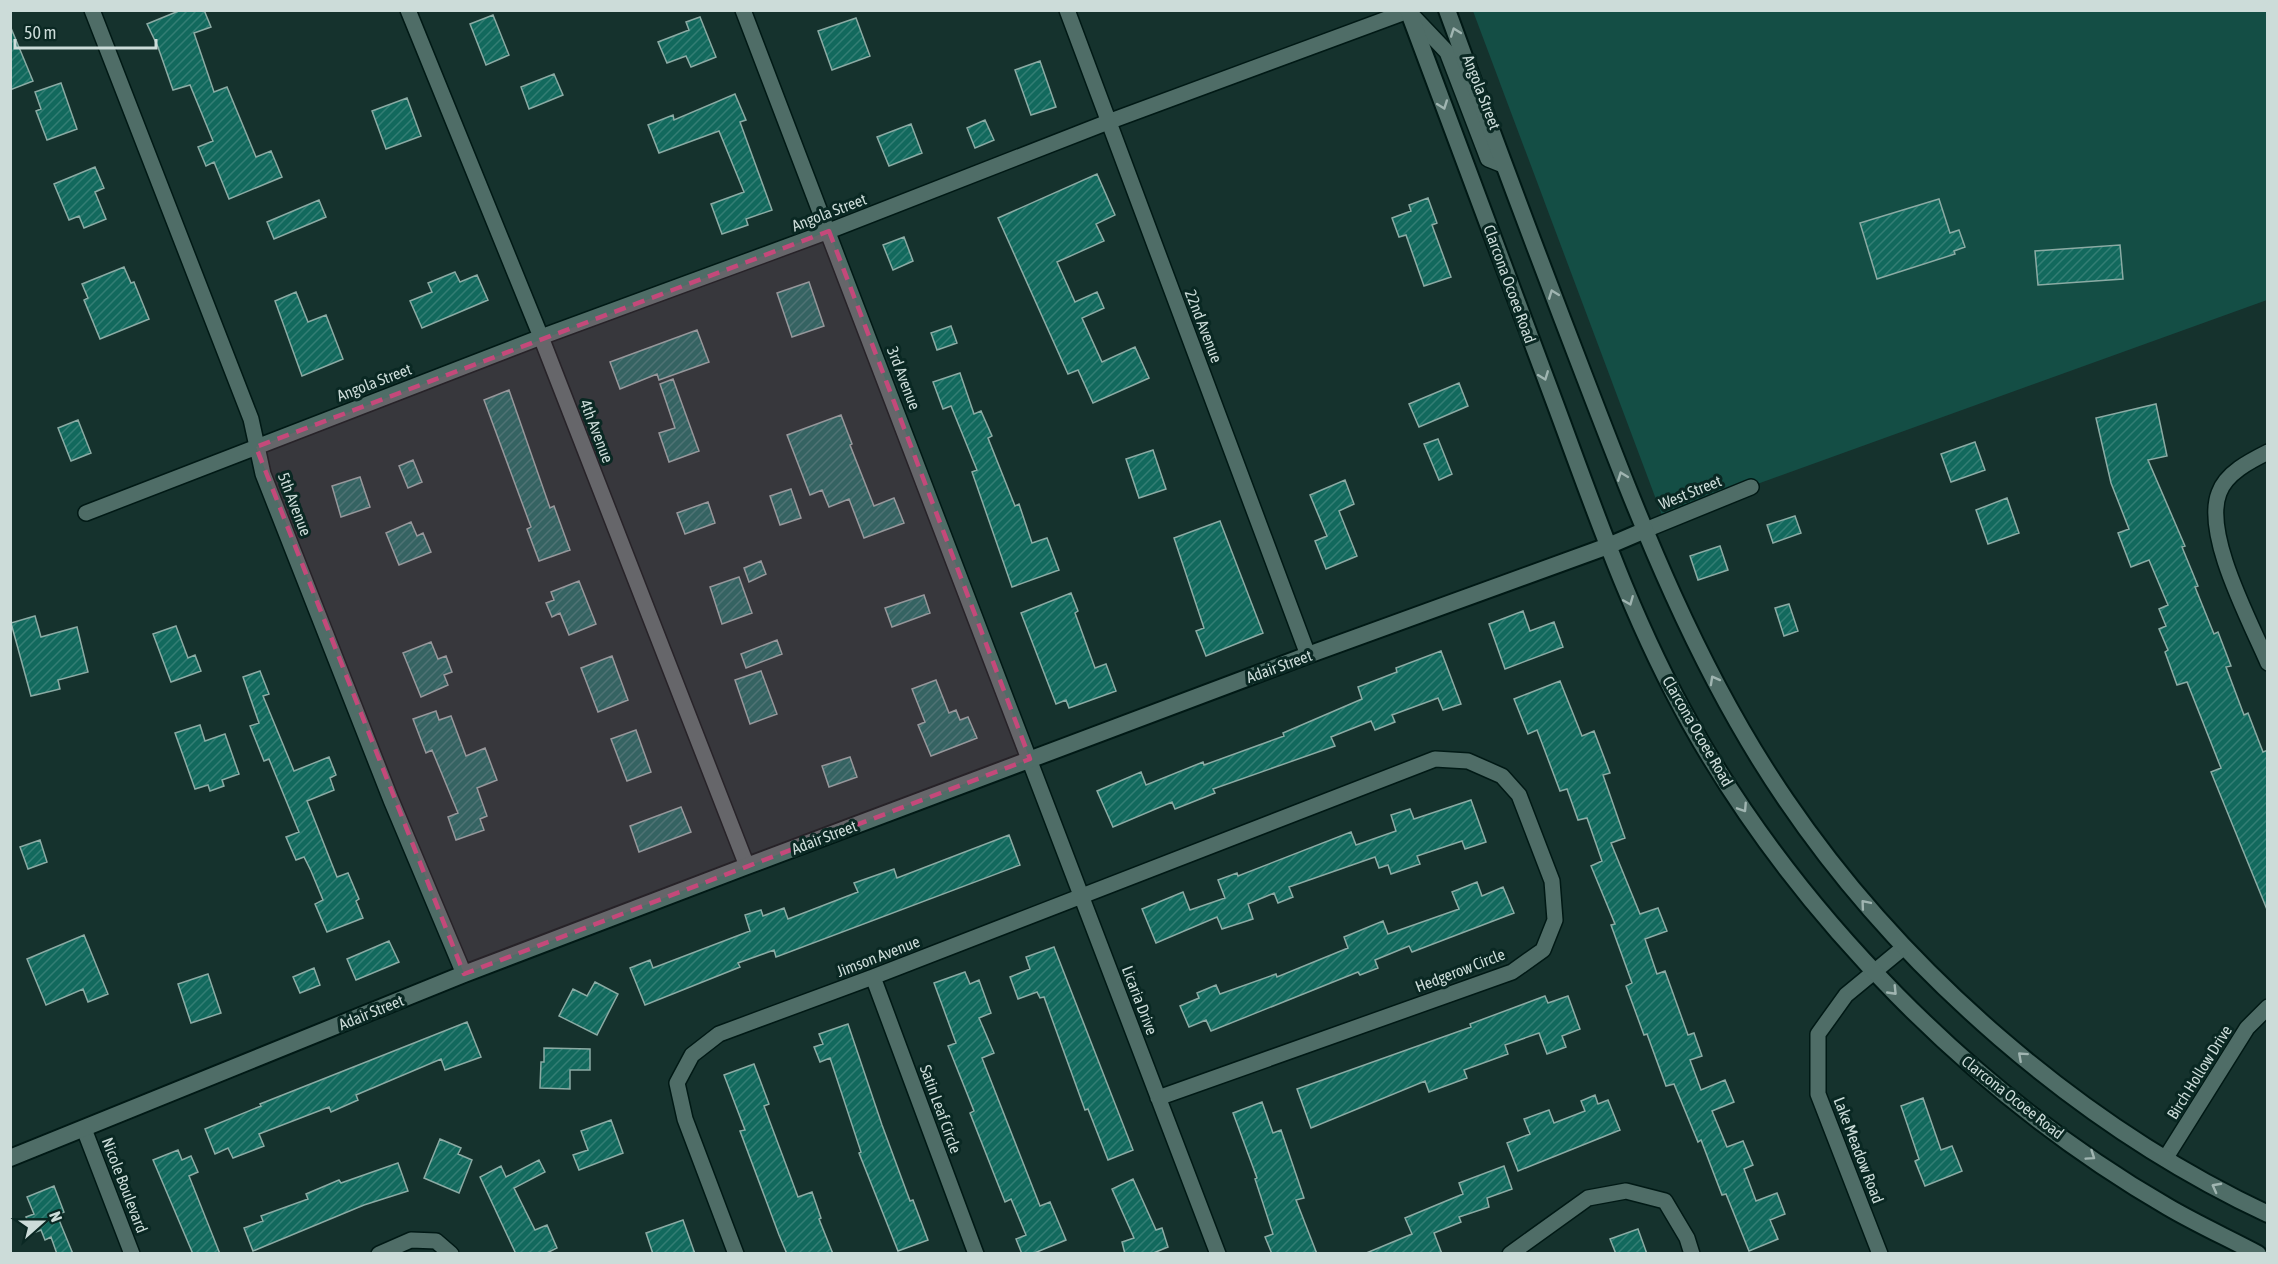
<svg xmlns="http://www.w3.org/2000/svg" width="2278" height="1264" viewBox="0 0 2278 1264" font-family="'Asap Condensed',sans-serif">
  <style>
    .grass { fill: #144e45 }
    .building { fill: url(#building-hatch); stroke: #8baba4; stroke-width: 1.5 }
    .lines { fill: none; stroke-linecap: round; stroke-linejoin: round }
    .minor-casing { stroke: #001915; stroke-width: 18 }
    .tertiary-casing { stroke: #001915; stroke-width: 20 }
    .minor { stroke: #4f6d67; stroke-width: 15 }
    .tertiary { stroke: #4f6d67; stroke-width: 16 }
    .oneway { stroke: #a0b5b1 }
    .marked { fill: #c4497a; fill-opacity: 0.2; stroke: #c4497a; stroke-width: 4.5; stroke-dasharray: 12 8; stroke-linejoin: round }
    .labels { text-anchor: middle; stroke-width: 6; stroke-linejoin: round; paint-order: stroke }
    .street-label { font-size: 16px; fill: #ccdcd9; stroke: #0a2823 }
  </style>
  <defs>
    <pattern id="building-hatch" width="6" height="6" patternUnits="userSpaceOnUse" patternTransform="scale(1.5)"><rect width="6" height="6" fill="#12695d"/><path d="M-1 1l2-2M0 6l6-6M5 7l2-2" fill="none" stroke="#337e74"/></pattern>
  </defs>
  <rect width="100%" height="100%" fill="#15322d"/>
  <path class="grass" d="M1473,11h794v289l-604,218z"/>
  <path class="building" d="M181,10h23l7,17 -17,6 20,59 13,-5 29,70 15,-6 11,26 -53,22 -15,-37 -8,4 -8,-19 15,-6 -23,-56 -17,5 -15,-43 -11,-23z
    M493,15l16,40 -23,10 -16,-41z
    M700,17l16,40 -25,10 -5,-11 -19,7 -9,-21 31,-12 -3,-8z
    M856,18l14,38 -38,14 -14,-39z
    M11,28l22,53 -23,9v-61z
    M1040,61l16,46 -25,8 -16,-45z
    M554,74l9,21 -34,14 -8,-22z
    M61,83l16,46 -30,11 -11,-29 5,-2 -6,-17z
    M735,94l11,26 -6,2 32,88 -26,9 2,6 -26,9 -11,-30 33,-12 -25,-61 -60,22 -11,-28 25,-10 1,5z
    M407,98l14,38 -35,13 -14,-38z
    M985,120l9,20 -19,8 -8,-20z
    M911,124l11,29 -33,13 -12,-29z
    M95,167l9,21 -9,4 11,27 -22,9 -5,-12 -10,4 -15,-36z
    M1097,174l18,41 -19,9 8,17 -47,21 18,40 22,-10 7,16 -22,10 20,44 33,-15 14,31 -56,25 -15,-33 -10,4 -70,-156z
    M1428,198l9,25 -5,2 19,52 -27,9 -18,-51 -7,2 -7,-19 19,-7 -2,-6z
    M1939,199l11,34 9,-3 6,17 -11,4 1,3 -78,25 -17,-56z
    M319,200l7,17 -52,22 -7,-17z
    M904,237l9,24 -20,9 -10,-25z
    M2120,245l3,34 -85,6 -3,-34z
    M124,267l7,16 3,-1 15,37 -49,20 -16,-39 4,-2 -6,-14z
    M455,272l5,10 17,-7 11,25 -66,28 -12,-27 22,-9 -4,-9z
    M809,282l15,44 -32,11 -15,-44z
    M296,292l12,30 18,-7 17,44 -41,17 -27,-75z
    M951,326l6,17 -20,7 -6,-17z
    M697,330l12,32 -50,18 -2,-6 -37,15 -10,-27z
    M960,373l14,41 7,-3 11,25 -4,2 27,68 4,-2 13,39 15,-5 12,32 -47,17 -40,-115 5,-2 -26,-64 -8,3 -10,-27z
    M673,379l26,72 -30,11 -10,-29 16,-5 -15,-44z
    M1459,383l9,23 -49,21 -10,-23z
    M509,390l41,118 4,-2 16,44 -31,11 -12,-32 4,-2 -47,-127z
    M2156,404l11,52 -19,4 37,86 -3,1 16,39 -3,1 19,47 4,-2 13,34 -5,1 18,48 4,-2 15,39 5,-2v162l-57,-140 10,-4 -34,-86 -10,3 -12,-33 3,-2 -9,-21 7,-3 -7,-17 9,-4 -19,-45 -18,7 -13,-34 11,-4 -18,-46 -15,-65z
    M841,415l11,29 -2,1 24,61 20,-8 10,25 -40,15 -15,-39 -20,8 -7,-17 -12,5 -23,-60z
    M78,420l13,33 -20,8 -13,-33z
    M1438,439l14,35 -13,6 -15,-36z
    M1975,442l10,28 -34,12 -10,-28z
    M1153,450l13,39 -27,9 -13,-39z
    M413,460l9,22 -14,6 -9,-22z
    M360,477l10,30 -29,10 -9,-31z
    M1345,480l9,24 -15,7 18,45 -31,13 -11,-28 12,-5 -17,-41z
    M791,489l10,29 -21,7 -10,-29z
    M2007,498l12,35 -31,11 -12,-34z
    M708,502l7,21 -30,11 -8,-21z
    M1795,516l6,17 -28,10 -6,-18z
    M1220,521l43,112 -57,23 -10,-25 8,-3 -30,-90z
    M411,522l6,14 6,-3 8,19 -32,13 -13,-32z
    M1720,546l8,24 -30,10 -8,-24z
    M761,561l5,13 -17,8 -5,-14z
    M739,577l13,36 -30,11 -12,-37z
    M579,581l17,43 -27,11 -9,-22 -8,4 -6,-14 8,-3 -3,-8z
    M1071,593l7,18 -3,2 20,55 11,-4 10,27 -47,17 -3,-8 -10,4 -35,-91z
    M924,595l6,18 -38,14 -7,-19z
    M1789,604l9,27 -14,5 -9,-28z
    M1523,611l7,20 24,-9 9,25 -58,22 -16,-45z
    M35,616l6,21 36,-10 11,45 -30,8 2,9 -29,7 -20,-73z
    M176,626l12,32 7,-3 6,16 -30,11 -18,-48z
    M777,640l5,14 -36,14 -5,-14z
    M431,642l7,17 8,-3 6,16 -8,3 4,10 -27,12 -18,-44z
    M1441,651l20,53 -18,6 -5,-12 -46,17 3,7 -20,8 -4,-9 -40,16 4,9 -122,43 2,4 -40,16 -3,-7 -59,25 -16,-36 44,-19 5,13 57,-23 1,3 80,-29 -1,-3 79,-34 -4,-12 39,-15 -1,-4z
    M612,656l16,44 -30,12 -17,-44z
    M260,671l9,23 -6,2 31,75 35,-14 7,18 -6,3 4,12 -27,11 30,76 11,-4 11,26 -3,2 7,17 -36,14 -12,-28 8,-4 -12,-29 -7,-14 -8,3 -10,-23 13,-5 -30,-73 -5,2 -14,-35 9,-3 -16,-46z
    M761,671l16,43 -27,10 -15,-44z
    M936,680l13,33 7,-3 4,10 8,-3 9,21 -46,18 -13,-31 7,-3 -13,-33z
    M1560,681l22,55 12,-5 16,42 -7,2 22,63 -14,5 29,71 18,-6 9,23 -22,8 12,35 8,-3 23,64 6,-2 8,23 -12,4 11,30 24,-10 9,22 -22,9 15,36 16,-6 10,24 -9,4 12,32 21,-8 8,21 -15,6 8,19 -29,12 -23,-57 -4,1 -21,-55 -3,2 -24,-58 -8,2 -19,-52 -3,1 -18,-49 6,-3 -21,-58 4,-1 -24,-58 11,-5 -15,-43 -9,2 -11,-31 -7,2 -23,-61 -9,4 -14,-35z
    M436,711l3,9 12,-4 15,40 19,-8 12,32 -20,8 10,28 -7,3 4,11 -28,10 -8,-23 10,-4 -26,-63 -6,3 -13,-34z
    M200,725l5,16 20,-7 14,40 -17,6 2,6 -14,5 -2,-6 -13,4 -20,-56z
    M636,730l15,42 -24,9 -16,-42z
    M850,757l7,20 -28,10 -7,-21z
    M1471,800l15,42 -21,7 -3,-8 -45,15 3,8 -29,10 -3,-9 -9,3 -4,-11 -86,30 4,10 -15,6 -4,-10 -26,11 5,15 -31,10 -5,-12 -61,26 -14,-34 41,-17 7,18 35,-12 -7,-18 19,-7 1,3 113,-44 5,13 40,-14 -5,-16 19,-6 4,10z
    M681,807l10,25 -52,20 -9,-26z
    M1009,835l11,30 -244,92 -2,-7 -36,13 2,4 -95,38 -15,-37 20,-8 3,8 97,-37 -5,-16 16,-5 2,6 21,-8 4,11 70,-27 -4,-9 40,-14 3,9z
    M40,840l7,22 -19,7 -8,-22z
    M1477,882l5,14 21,-9 11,26 -102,39 -3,-6 -34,14 3,8 -18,7 -2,-3 -147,59 -5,-11 -17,7 -9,-21 19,-8 -2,-5 19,-8 4,9 56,-20 1,3 71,-29 -4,-11 39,-16 5,13 71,-25 -7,-17z
    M84,935l24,59 -20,8 -5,-13 -37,16 -19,-46z
    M389,941l10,21 -43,18 -9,-21z
    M1054,947l79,203 -25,10 -20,-51 -3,1 -41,-113 -4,1 -3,-6 -19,7 -8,-22 20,-8 -4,-12z
    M314,968l6,17 -20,8 -7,-16z
    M965,972l5,12 9,-4 12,33 -12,5 15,35 -12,5 58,148 10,-4 16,38 -34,14h-10l-6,-15 10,-4 -15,-36 -6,3 -35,-89 4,-2 -26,-65 8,-3 -22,-60z
    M208,974l13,39 -30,10 -13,-39z
    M595,982l23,12 -21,41 -38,-19 14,-27 14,7z
    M1545,996l3,7 20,-7 12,33 -18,7 4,11 -19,7 -8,-21 -34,12 3,9 -44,16 3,8 -38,14 -4,-11 -114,47 -14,-39 174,-62 -1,-3z
    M467,1022l14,35 -36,13 -4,-11 -85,36 2,5 -27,12 -2,-5 -70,27 5,12 -31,12 -5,-10 -13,6 -10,-25 56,-23 -1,-2z
    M848,1024l34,101 28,76 3,-1 15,40 -30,11 -39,-98 2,-1 -31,-94 -10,4 -6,-15 9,-3 -4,-10z
    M544,1048l46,1v21h-20v19l-30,-1 1,-26h3z
    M754,1064l15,40 -5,2 34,91 14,-5 9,26 -2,1 14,35h-46l-8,-19 -39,-104 5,-1 -21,-55z
    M1595,1095l3,9 10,-4 12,30 -102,41 -11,-28 23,-9 -6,-15 25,-9 5,13 31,-12 -4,-10z
    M1923,1098l18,52 11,-4 10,25 -37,15 -10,-25 4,-2 -18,-53z
    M1262,1102l11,31 8,-3 23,68 -8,2 21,54h-45l-7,-17 8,-3 -18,-55 2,-1 -24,-65z
    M611,1120l12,33 -44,17 -6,-15 15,-5 -7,-19z
    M440,1139l21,9 -3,6 14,6 -13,33 -35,-15z
    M178,1150l4,10 9,-4 7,16 -9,4 31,78h-27l-40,-94z
    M539,1160l6,12 -31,16 21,42 12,-5 10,23 -12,6h-29l-36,-77 21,-11 5,11z
    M398,1163l10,28 -44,14 -111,46 -9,-23 19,-7 -2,-5 47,-17 -2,-5 33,-14 2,3z
    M1504,1166l8,23 -25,9 2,9 -30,10 2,5 -27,11 8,21h-78l48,-20 -7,-16 58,-24 -4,-11z
    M1133,1179l23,51 6,-2 6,19 -17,7h-26l-3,-12 12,-4 -22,-49z
    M54,1186l10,26 -7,3 16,39h-16l-6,-17 -6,3 -4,-10 -8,3 -7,-16 8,-3 -7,-17z
    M683,1220l12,34h-42l-7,-21z
    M1638,1229l9,25h-31l-6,-15z"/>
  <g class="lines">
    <defs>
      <path id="minor" d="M92,10l159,409 12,55 128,326 73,174
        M408,10l133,327 206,529
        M743,10l475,1244
        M1067,10l241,645
        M2268,452c-18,9 -42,21 -49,41 -16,41 31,128 49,170
        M86,513l455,-176 288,-106 279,-109 300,-111 39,41 41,107 15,6
        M1643,531l108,-44
        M873,977l103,277
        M84,1129l48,125
        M2165,1159l82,-131 21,-21
        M379,1254l32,-14 25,1 15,13
        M736,1254l-51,-135 -8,-36 15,-28 27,-21 154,-57 562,-218 33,2 34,15 17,19 33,86 3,39 -12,30 -31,22 -354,126
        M1510,1254l78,-56 38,-7 39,10 22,37 5,16
        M1880,1254l-62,-160v-60l28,-39 57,-47"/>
      <path id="tertiary" d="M1408,10c49,132 98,264 148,396 40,108 77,216 134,317 109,194 285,372 478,484 29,17 60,31 90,47
        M1447,10c45,123 91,246 138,368 56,146 112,292 201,422 116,171 294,326 482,414
        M10,1158l454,-184 283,-108 561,-211 300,-109 35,-15"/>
    </defs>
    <use href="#minor" class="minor-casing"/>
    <use href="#tertiary" class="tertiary-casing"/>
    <use href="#minor" class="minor"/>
    <use href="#tertiary" class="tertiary"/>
  </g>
  <defs><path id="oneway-chevron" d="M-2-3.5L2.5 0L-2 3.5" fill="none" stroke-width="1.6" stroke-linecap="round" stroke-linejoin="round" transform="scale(1.5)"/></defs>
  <g class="oneway">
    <use href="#oneway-chevron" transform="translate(1455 32) rotate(-110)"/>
    <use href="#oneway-chevron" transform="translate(1443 105) rotate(70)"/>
    <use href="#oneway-chevron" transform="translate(1553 294) rotate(-111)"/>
    <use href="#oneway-chevron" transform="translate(1544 376) rotate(69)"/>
    <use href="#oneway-chevron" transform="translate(1622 476) rotate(-111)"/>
    <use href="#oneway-chevron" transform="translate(1629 601) rotate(68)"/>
    <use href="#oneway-chevron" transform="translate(1714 680) rotate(-119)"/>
    <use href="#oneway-chevron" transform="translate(1743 808) rotate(57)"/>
    <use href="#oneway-chevron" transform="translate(1865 904) rotate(-130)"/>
    <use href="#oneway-chevron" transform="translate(1893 991) rotate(46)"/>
    <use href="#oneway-chevron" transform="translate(2022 1056) rotate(-138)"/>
    <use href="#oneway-chevron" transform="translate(2091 1156) rotate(34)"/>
    <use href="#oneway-chevron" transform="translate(2216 1187) rotate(-152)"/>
  </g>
  <path class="marked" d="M829,231l201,528 -566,215 -208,-527z"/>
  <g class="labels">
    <g class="street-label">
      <text transform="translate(1482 92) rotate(69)" y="6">Angola Street</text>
      <text transform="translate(829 212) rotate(-21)" y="6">Angola Street</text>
      <text transform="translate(1510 284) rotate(70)" y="6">Clarcona Ocoee Road</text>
      <text transform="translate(1204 326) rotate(69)" y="6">22nd Avenue</text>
      <text transform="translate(904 378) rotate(69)" y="6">3rd Avenue</text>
      <text transform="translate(374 382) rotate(-21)" y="6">Angola Street</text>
      <text transform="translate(597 431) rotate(69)" y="6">4th Avenue</text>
      <text transform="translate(1690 492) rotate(-22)" y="6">West Street</text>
      <text transform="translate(295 504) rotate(69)" y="6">5th Avenue</text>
      <text transform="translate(1279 666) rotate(-20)" y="6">Adair Street</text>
      <text transform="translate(1698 731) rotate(60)" y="6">Clarcona Ocoee Road</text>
      <text transform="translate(824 837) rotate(-21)" y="6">Adair Street</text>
      <text transform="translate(878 956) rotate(-21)" y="6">Jimson Avenue</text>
      <text transform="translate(1460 970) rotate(-21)" y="6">Hedgerow Circle</text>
      <text transform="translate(1140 1000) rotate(69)" y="6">Licaria Drive</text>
      <text transform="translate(371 1012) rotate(-22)" y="6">Adair Street</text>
      <text transform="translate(2199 1072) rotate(-58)" y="6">Birch Hollow Drive</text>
      <text transform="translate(2013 1097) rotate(38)" y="6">Clarcona Ocoee Road</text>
      <text transform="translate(941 1109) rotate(70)" y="6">Satin Leaf Circle</text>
      <text transform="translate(1859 1150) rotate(69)" y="6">Lake Meadow Road</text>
      <text transform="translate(125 1185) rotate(69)" y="6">Nicole Boulevard</text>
    </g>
  </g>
  <rect width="2278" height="1264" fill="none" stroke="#ccdcd9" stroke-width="24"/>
  <g transform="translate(42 1222) rotate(69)" stroke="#0a2823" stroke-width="4.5" paint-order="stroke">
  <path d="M0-4.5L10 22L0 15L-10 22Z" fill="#ccdcd9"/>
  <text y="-9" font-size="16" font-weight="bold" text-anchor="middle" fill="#ccdcd9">N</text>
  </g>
  <path d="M15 39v9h141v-9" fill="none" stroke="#ccdcd9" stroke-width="3"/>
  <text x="24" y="39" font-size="18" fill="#ccdcd9" stroke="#0a2823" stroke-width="4.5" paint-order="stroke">50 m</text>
</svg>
